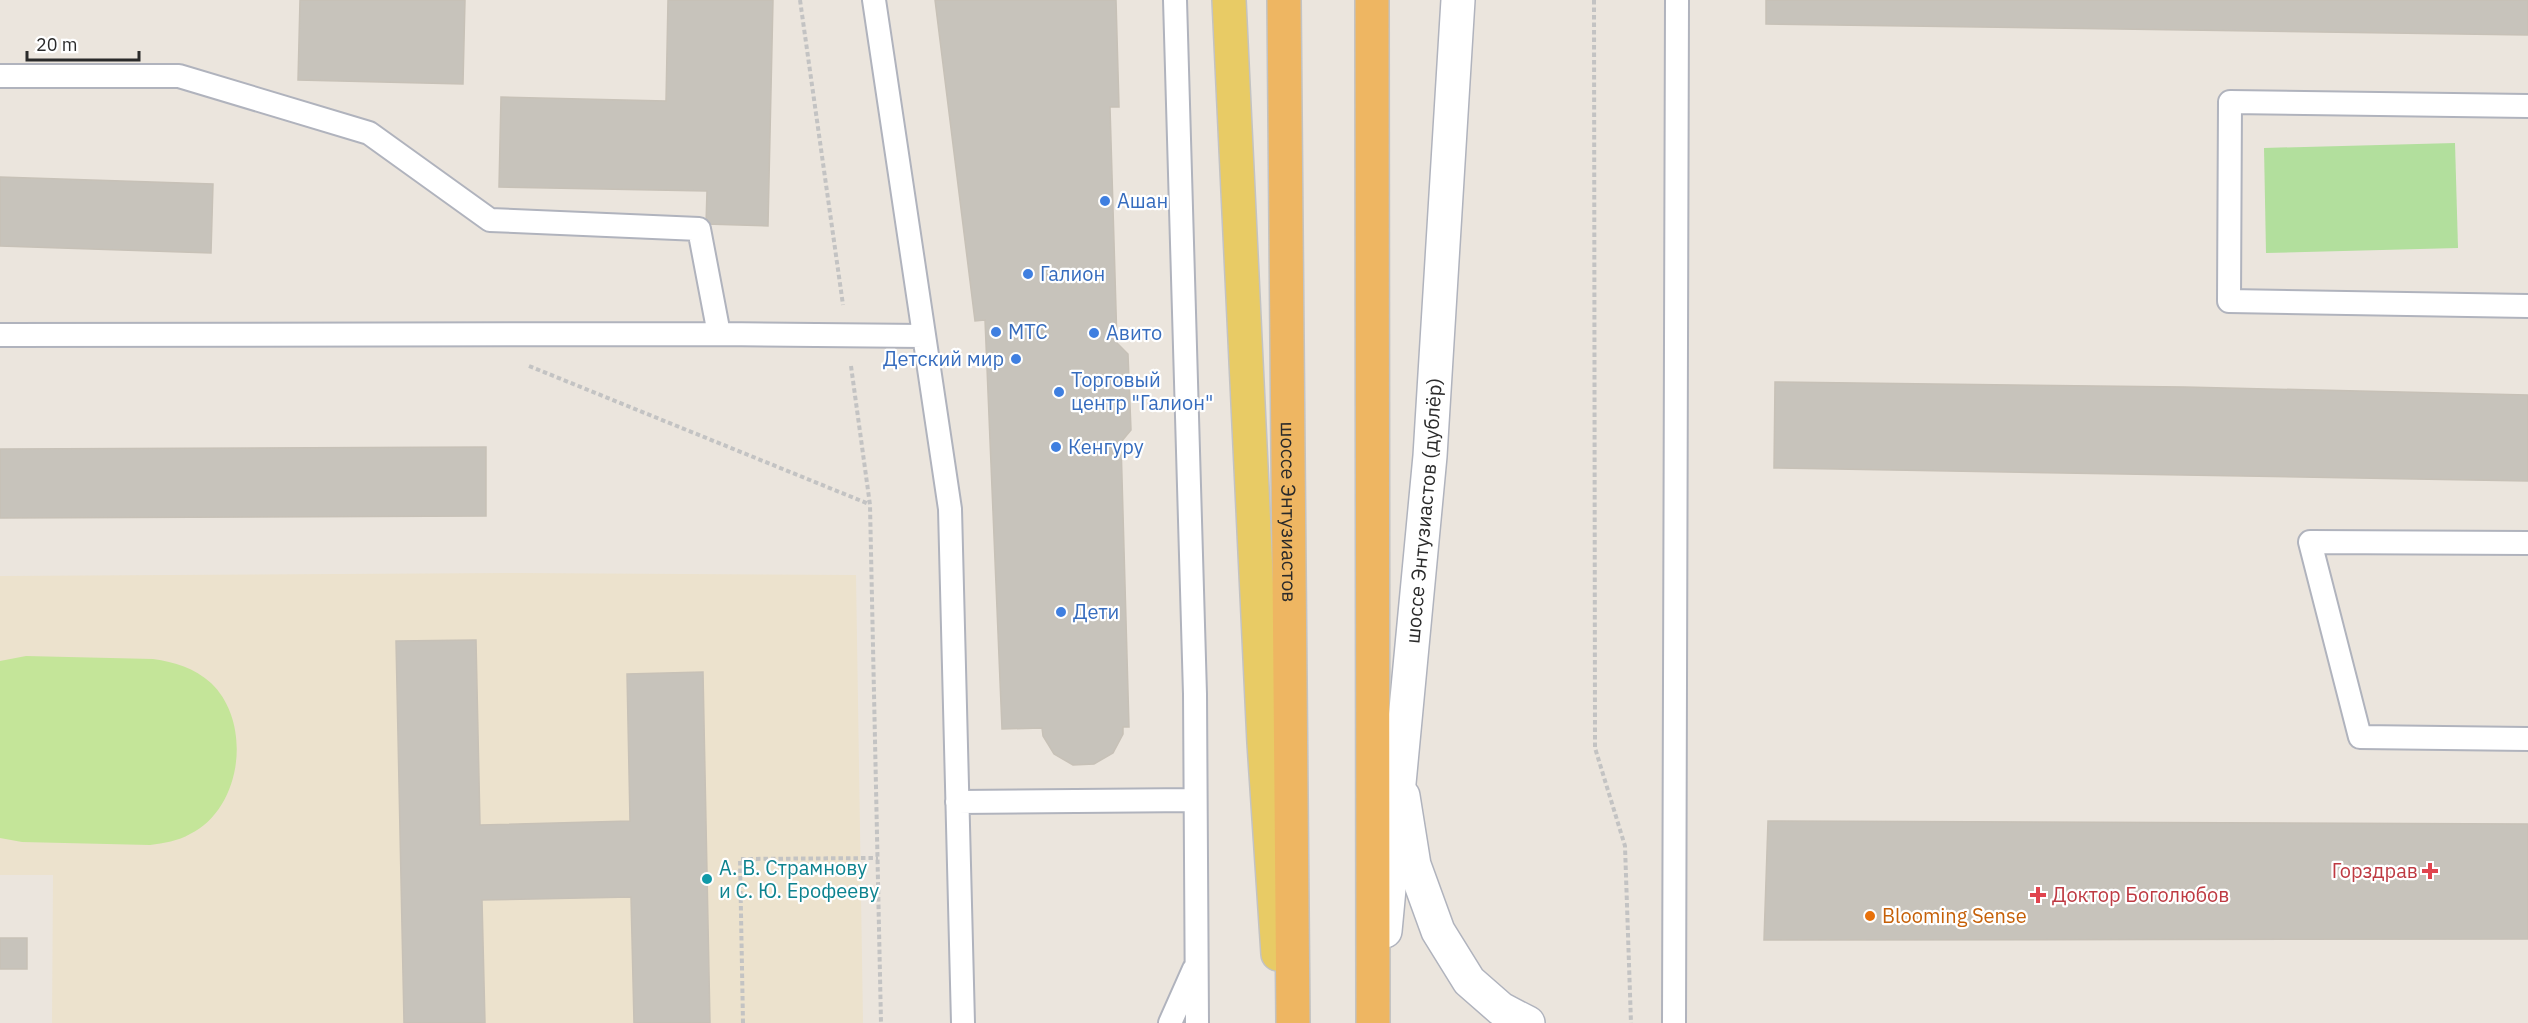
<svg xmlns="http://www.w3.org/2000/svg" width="2528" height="1023" viewBox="0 0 2528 1023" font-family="'IBM Plex Sans',sans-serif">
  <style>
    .education { fill: #ece2cd }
    .green { fill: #b2df9d }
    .pitch { fill: #c4e599 }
    .building { fill: #c7c3bb; stroke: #c7c1b7; stroke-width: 1.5 }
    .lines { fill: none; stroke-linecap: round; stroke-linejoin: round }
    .service-casing { stroke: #b0b3bd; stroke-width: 26 }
    .minor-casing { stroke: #b0b3bd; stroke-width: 36 }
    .secondary-casing { stroke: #b0b3bd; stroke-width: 36 }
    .primary-casing { stroke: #c3c3c3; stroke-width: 36 }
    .trunk-casing { stroke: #c3c3c3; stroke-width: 36 }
    .path { stroke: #c3c3c3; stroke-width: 4; stroke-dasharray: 4.5 3; stroke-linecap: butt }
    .service { stroke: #fff; stroke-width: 22 }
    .minor { stroke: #fff; stroke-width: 33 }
    .secondary { stroke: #fff; stroke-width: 33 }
    .primary { stroke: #e8cb65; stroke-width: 33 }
    .trunk { stroke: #eeb662; stroke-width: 33 }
    .shop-dot { fill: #3f7fe0; stroke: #fff; stroke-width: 2 }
    .health-dot { fill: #e0444e; stroke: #fff; stroke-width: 2 }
    .culture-dot { fill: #0f9aa8; stroke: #fff; stroke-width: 2 }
    .food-dot { fill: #e8710a; stroke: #fff; stroke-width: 2 }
    .labels { text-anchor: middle; stroke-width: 4.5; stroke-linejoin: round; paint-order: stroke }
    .shop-label { font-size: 20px; fill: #366cbe; stroke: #fff; text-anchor: start }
    .street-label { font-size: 20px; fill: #2a2a2a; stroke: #fff }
    .culture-label { font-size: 20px; fill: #0d838f; stroke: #fff; text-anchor: start }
    .health-label { font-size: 20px; fill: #be3a42; stroke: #fff; text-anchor: end }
    .food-label { font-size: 20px; fill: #c56008; stroke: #fff; text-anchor: start }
  </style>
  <rect width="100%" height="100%" fill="#ebe5dd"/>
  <path class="education" d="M516,573l340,2 7,448h-811l1,-148h-53v-299z"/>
  <path class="green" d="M2455,143l3,105 -192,5 -2,-105z"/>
  <path class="pitch" d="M26,656l127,3c22,3 41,9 58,24 42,40 31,126 -21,151 -12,7 -26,9 -40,11l-128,-3 -22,-4v-177z"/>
  <path class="building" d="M300,0h165l-2,84 -165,-4z
    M668,0h105l-5,226 -62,-2 1,-33 -208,-4 2,-90 165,4z
    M935,0h181l3,107h-9l7,236 11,11 3,76 -10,12 8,285h-6v7l-10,19 -19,11 -21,1 -19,-11 -11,-18 -1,-8 -40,1 -17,-409 -10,1z
    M1766,0h762v35l-762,-11z
    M0,177l213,7 -2,69 -211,-7z
    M1775,382l410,5 343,8v86l-754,-13z
    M486,447v69l-486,2v-69z
    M476,640l4,185 150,-4 -3,-147 76,-2 7,351h-76l-3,-126 -149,3 3,123h-81l-8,-382z
    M1768,821l760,3v115l-764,1z
    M0,938h27v31h-27z"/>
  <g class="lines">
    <defs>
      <path id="service" d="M874,0l76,509 13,514
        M1175,0l20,694 2,329
        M0,76h179l190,57 121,87 209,9 20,105 205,2
        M2528,106l-298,-4 -1,199 299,5
        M0,335l719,-1
        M2528,543l-218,-1 50,195 168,2
        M957,802l238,-2
        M1170,1023l24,-54
        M1674,1023l3,-1023"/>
      <path id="minor" d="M1403,796l11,69 24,66 31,50 32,28 27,14"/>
      <g id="secondary">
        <path id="s1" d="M1385,931l45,-475 28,-456"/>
      </g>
      <path id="primary" d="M1229,0l35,743 14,211"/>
      <g id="trunk">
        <path id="s2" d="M1284,0l9,1023"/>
        <path d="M1372,0l1,1023"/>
      </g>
    </defs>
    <use href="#service" class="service-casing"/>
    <use href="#minor" class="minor-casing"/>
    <use href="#secondary" class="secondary-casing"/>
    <use href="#primary" class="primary-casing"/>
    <use href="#trunk" class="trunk-casing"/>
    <path class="path" d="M800,0l43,305
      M1594,0l1,748 30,98 6,177
      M529,366l340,138
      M851,366l19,139 11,518
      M743,1023l-3,-164 138,-1"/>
    <use href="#service" class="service"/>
    <use href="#minor" class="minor"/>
    <use href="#secondary" class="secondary"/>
    <use href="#primary" class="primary"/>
    <use href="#trunk" class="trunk"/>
  </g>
  <g class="shop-dot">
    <circle cx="1105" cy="201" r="6"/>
    <circle cx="1028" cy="274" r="6"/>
    <circle cx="996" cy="332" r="6"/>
    <circle cx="1094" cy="333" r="6"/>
    <circle cx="1016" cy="359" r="6"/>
    <circle cx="1059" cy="392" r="6"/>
    <circle cx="1056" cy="447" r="6"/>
    <circle cx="1061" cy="612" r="6"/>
  </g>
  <g class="health-dot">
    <path d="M2427 862h6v6h6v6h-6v6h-6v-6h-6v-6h6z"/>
    <path d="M2035 886h6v6h6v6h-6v6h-6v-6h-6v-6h6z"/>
  </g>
  <circle class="culture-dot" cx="707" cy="879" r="6"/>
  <circle class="food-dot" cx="1870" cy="916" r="6"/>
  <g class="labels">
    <g class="shop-label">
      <text x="1117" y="208">Ашан</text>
      <text x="1040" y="281">Галион</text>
      <text x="1008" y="339">МТС</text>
      <text x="1106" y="340">Авито</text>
      <text x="1004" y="366" text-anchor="end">Детский мир</text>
      <text x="1071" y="387">Торговый<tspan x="1071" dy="23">центр "Галион"</tspan></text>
      <text x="1068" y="454">Кенгуру</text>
      <text x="1073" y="619">Дети</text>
    </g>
    <g class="street-label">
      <text dy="7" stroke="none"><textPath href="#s2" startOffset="512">шоссе Энтузиастов</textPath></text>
      <text dy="7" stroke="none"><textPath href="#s1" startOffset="422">шоссе Энтузиастов (дублёр)</textPath></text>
    </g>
    <g class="culture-label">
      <text x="719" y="875">А. В. Страмнову<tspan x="719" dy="23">и С. Ю. Ерофееву</tspan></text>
    </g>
    <g class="health-label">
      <text x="2418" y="878">Горздрав</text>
      <text x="2052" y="902" text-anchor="start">Доктор Боголюбов</text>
    </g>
    <g class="food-label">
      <text x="1882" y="923">Blooming Sense</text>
    </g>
  </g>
  <path d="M27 51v9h112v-9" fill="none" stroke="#2a2a2a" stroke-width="3"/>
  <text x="36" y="51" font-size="18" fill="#2a2a2a" stroke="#ffffff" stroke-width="4.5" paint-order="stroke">20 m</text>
</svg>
